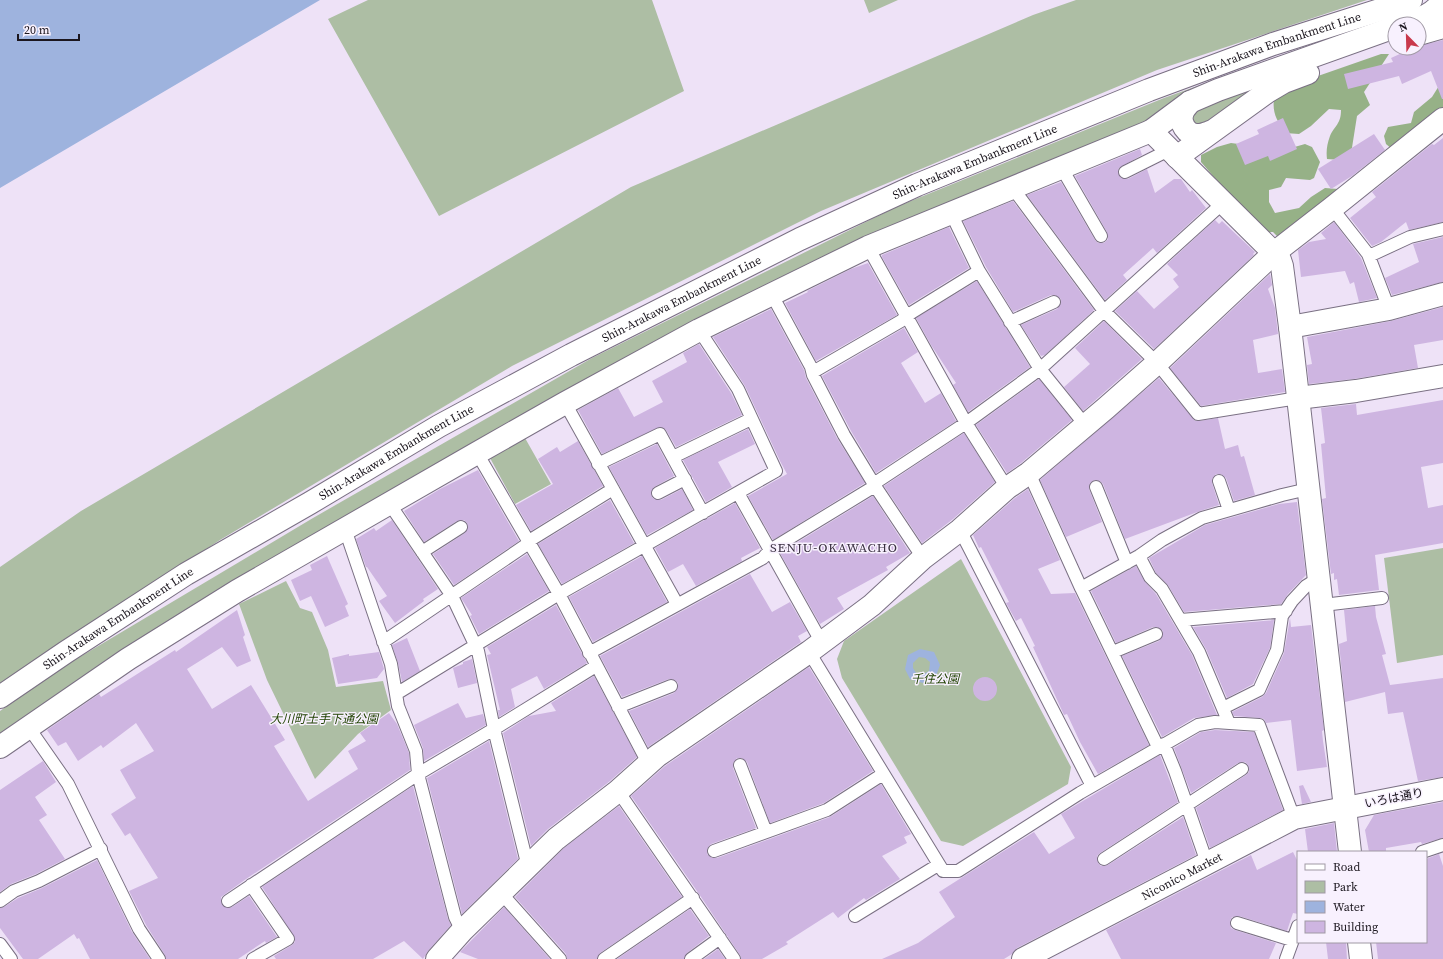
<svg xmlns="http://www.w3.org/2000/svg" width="1443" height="959" viewBox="0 0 1443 959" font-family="'Source Serif 4','Noto Sans JP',serif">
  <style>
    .green { fill: #adbea4 }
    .forest { fill: #96b187 }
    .water { fill: #9eb3de; fill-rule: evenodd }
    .building { fill: #ceb5e1 }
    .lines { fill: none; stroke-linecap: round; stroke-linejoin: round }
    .lane-casing { stroke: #7a7083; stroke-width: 14 }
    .street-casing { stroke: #7a7083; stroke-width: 24 }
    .secondary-casing { stroke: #7a7083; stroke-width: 24 }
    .lane { stroke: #fff; stroke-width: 12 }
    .street { stroke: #fff; stroke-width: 22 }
    .secondary { stroke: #fff; stroke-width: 22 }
    .labels { text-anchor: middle; stroke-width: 3; stroke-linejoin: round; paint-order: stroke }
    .street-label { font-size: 12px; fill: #1b161e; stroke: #f8f1fe }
    .park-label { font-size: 12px; font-style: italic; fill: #204202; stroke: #f8f1fe }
    .neighbourhood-label { font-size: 13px; letter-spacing: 1px; fill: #392f40; stroke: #f8f1fe }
  </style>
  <rect width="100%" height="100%" fill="#eee2f7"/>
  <path class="green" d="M368,0h284l32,91 -245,125 -111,-197z
    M864,0h34l-29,13z
    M1076,0h291l-210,70 -336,141 -309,155 -292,174 -220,146v-119l81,-56 550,-324 402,-172z
    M1419,6l-256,109 -100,40 -142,59 -921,520v-23l63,-44 250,-149 279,-160 304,-151 268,-109z
    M1264,81l-64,46 -8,-6 1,-14z
    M525,438l26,46 -36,20 -25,-46z
    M1443,548v107l-46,8 -13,-105z
    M961,559l110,208 -3,17 -105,62 -22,-5 -99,-163 -5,-19 7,-18z
    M286,581l14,27 12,4 16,38 8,37 47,-6 8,29 -33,24 -43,45 -48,-99 -28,-76z"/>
  <path class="forest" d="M1381,54h8l-25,38 6,13 -13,11 -6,38 -10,6 -14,-1c-1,-8 0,-15 3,-23 5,-11 11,-12 11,-26l-12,-1 -18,17 -12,8 -14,-1c-9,-14 -14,-22 -10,-39l20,-10z
    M1442,81h1v31l-50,38 -7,-6 -2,-8 4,-9 23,-4 3,-11 18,-15z
    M1231,143l53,7 21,-6 7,3 8,15 -6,16 -4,2 -24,-2 -5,9 -12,3v12l6,11 24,-5 12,-11 14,-9 13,1 -1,5 -59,43 -5,-5h-6l-34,-33 -32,-37v-7l16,-8z"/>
  <path class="water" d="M0,0h320l-320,188z
    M920,649l14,3 6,13 -4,11 -13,7 -13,-4 -5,-10 3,-14zM919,657l6,1 5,4 -1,9 -5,3 -8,-1 -3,-5v-5z"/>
  <path class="building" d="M1443,40v59h-1l-11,-28 -29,13 -3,-8 -51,13 -4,-15 49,-12 -2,-4 22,-10h6v-2z
    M1283,118l14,31 -27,12 -2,-5 -23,9 -9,-21 23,-10 -2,-4z
    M1374,134l11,16 -33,26 -21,13 -13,-20z
    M1443,138v84l-34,8 -3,-8 -25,20 -9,4 -22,-28 26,-21 -4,-5 60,-48 2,1z
    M1140,149l2,6 -23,13 -1,4 3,6 7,1 19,-10 8,24 19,-14h7l9,13 2,-2 14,18 -49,45 -4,-5 -30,27 4,5 -22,20 -78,-105 34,-13 34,58 3,3h6l4,-4 -1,-7 -32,-56z
    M1013,201l81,109 -49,45 -4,1 -20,-31 36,-16 4,-6v-4l-6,-4h-4l-38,17 -27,-45 -23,-46z
    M1215,220l4,4 3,-3 33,31 -2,2 1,1 -100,94 -39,-38 22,-20 17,18 25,-22 -6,-8 5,-4 -11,-11z
    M1334,222l27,36 16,40 -18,4 -5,-20 -4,2 -5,-13 -44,6 -3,-27 11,-8 17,-3 -5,-6z
    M949,227l20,41 -60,37 -27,-48v-2z
    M1443,237v45l-51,13 -7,-17 34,-16 -6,-18z
    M868,263l29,52 -81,46 -31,-58 23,-11 -1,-1 44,-22z
    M1270,274l2,11 -4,4 7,19 3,26 -25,6 5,33 24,-4 3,23 -84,14 -31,-38z
    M977,281l53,86 -62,45 -15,-27 3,-2 -25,-38 -15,-27z
    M1443,307v33l-29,5 4,23 -64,11 -45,5 -2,-19 5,-1 -5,-27 84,-16z
    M771,309l33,61 2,8 31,60 28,45 -92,57 -25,-44 39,-22 -7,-13 -35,-75 -32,-49z
    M1104,321l38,38 -59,52 -19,-24 26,-23 -15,-16z
    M904,328l14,24 -17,11 24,40 16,-10 15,28 -80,52 -25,-42 -29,-55z
    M699,344l32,49 11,22 -66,32 -10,-17 -6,-3 -58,27 -24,-44 40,-22 16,29 29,-15 -11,-21 35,-19 -4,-9z
    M1159,378l36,43h4l19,-3 7,31 13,-4 3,12 3,-1 11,39 -21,6 -8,-23 -5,-4h-5l-4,5v4l7,22 -19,6 -75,28 -22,-55 -3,-3 -6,-1 -4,3 -1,6 13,33 -36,15 -26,-57z
    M1039,379l33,41 -51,43 -14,10 -31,-48z
    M1443,400v63l-22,4 7,41 15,-3v38l-68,12 4,35 -40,5 -2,-16 -3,1v-7l-3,1 -9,-75 4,-1 -5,-54 4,-1 -4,-35 35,-4 1,11z
    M748,429l7,15 -37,18 14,25 -26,15 -23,-42z
    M964,433l31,49 -42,37 -31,24 -38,-57z
    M578,441l25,45 -72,45 -15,-26 37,-21 -15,-25 19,-12 3,5z
    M657,444l17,32 -20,11 -3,5 1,5 2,2 7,1 21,-11 11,21 -46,25 -38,-68z
    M478,470l41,71 -65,44 -21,-31 32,-21 3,-6 -1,-4 -3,-3 -7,1 -33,21 -20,-31 36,-22z
    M1028,489l32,71 -22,9 13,25 24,-1 74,152 -51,29 -18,-32 -13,-28 -3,1 -31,-68 2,-1 -14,-28 -5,3 -10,-18 3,-1 -28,-55 -2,1 -6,-13 42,-37z
    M873,496l37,57 -24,14 2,3 -51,28 7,11 -24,15 -40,-71z
    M610,500l24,43 -72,41 -24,-40z
    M1297,502l9,73 -18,19 -7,10 -97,8 -16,-27 -12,-12 -7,-15 56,-33 74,-21z
    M735,503l25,45 -19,10 1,3 -46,25 -13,-22 -15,8 -13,-24z
    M392,520l46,69 -15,10 1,2 -29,22 -16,-22 8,-5 -20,-29h-1l-10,-28 18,-11 2,3z
    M527,554l22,37 -70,43 -9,-18 2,-1 -11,-17z
    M327,556l21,48 -3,2 4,10 -24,11 -14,-31 -11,5 -9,-21 21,-10 -2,-5z
    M642,556l25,46 -74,40 -24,-45z
    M1136,566l9,16 11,12 36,61 25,60 -23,3 -32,19 -40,-81 37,-15 4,-6v-4l-6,-4h-4l-37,16 -25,-52z
    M750,574l22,38 18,-10 17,29 -9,5 3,6 -153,105 -19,-36 45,-18 4,-6v-4l-3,-3 -6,-1 -47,18 -22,-41z
    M556,605l31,58 -43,26 -7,-13 -26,13 4,18 -16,10 -1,-7h2l-13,-55 4,-1 -4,-7z
    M1375,606l1,11 10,37 -4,1 8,30 53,-7v99l-25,4 -15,-69 -15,2 -3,-22 -40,10 -6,-58 8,-3 -3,-31z
    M237,610l8,25 -2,2 8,24 -14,6 -15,-20 -35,22 25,40 39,-24 34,55 -11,6 34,55 50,-32 -10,-18 18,-10 -6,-8 29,-20 8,11 12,29 1,17 -164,109 -25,18 1,8 6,3 4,-1 17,-11 28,41 -11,6 -1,-2 -27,18h-72l-1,-4 -19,-30 -17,-34 29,-13 -28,-45 -5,3 -14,-22 25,-16 -16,-28 34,-19 -18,-28 -33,25 -2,-3 -23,16 -12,-19 -8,4 -11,-16 52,-36 2,3 74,-47 1,2z
    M1290,618l1,9 20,-2 13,105 -2,1 1,10 4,26 -30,4 -6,-51 -25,3 -2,-4 -4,-1 -26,-2 -2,-4 30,-15 4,-4 18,-40z
    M1274,620l-4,28 -17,36 -26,14 -21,-49 -13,-22z
    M407,638l13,33 -18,11 -4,-19 -6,-18z
    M379,652l5,17 -7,9 -39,6 -6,-26 17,-4v2z
    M472,659l5,24 -19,5 -5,-20 10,-4v-2z
    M809,667l64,104 -49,32 -54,20 -23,-61 -5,-4h-5l-4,5v5l23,60 -45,16 -4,5v5l5,4h5l113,-41 51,-33 30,50 -7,3 3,6 -25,13 18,23 -34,21 -2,-2 -26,20 -5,-6 -47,30 2,2 -26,15h-21l-1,-4 -41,-61 -68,-98 34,-30z
    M594,676l43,81 -27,24 -62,48 -17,17 -28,-113 26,-17 27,-5 -5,-8z
    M973 689a12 12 0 1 1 24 0a12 12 0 1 1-24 0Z
    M458,703l8,15 17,-4 3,11 -62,36 -1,-13 -9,-23z
    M1215,730l39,2 29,78 -73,38 -14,-40 50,-33 3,-3 -1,-7 -3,-3 -7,1 -47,30 -17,-45 27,-16z
    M489,741l29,118 -56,55 -35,-136z
    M1160,755l18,47 -78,51 -3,3 1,7 3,3 7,-1 75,-48 13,38 -179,93 -5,6 -8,5h-122l36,-16 37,-26 -16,-25 95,-60 15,22 26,-16 -14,-24z
    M43,761l13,21 -21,15 12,18 -8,5 26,39 -29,15 -25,10 -11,8v-102z
    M1303,785l8,17 -9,2 -3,-18z
    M413,786l35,133 3,6 -23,26 -5,8 -19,-18 -31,18h-97l-2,-3 18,-11 3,-3v-4l-33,-51z
    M1443,802v36l-21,6 -1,-2 -35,6v4h-17l-4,-22 9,-15z
    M619,806l63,91 -82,56 -3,6h-30l-1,-5 -51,-57 49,-49z
    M1334,823l3,29h-29l-3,-23z
    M1293,852l5,10v52l-5,-1 -6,18 -48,-15 -7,1 -2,4 1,7 4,2 41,13 -7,16h-148l-15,-29 145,-75 6,15z
    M1439,854l4,12v93h-65l-2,-17h50v-83z
    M97,860l35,72 18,27h-60l-11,-21 -2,1 -3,-5 -36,25h-15l-23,-31v-20l4,-1 14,-9 24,-10z
    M504,907l46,52h-72l-18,-7z
    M690,909l19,27 -22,17 -3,6h-67z
    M1326,942h20l1,17h-19z
    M718,949l7,10h-21z"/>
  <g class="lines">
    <defs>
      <path id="lane" d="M1061,167l40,69
        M1125,172l44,-22
        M1012,187l92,124 53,52 41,51 100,-16
        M1332,208l36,46 21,55
        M951,213l28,58 61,98 46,57
        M868,247l98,176 41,65
        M1369,256l41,-19 33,-8
        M772,295l39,72 2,8 31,60 31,51 48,72
        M1010,322l44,-20
        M813,372l88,-51 10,-8 68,-42
        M565,403l112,201
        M477,453l82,141 89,169
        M673,457l78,-38
        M598,464l62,-30 43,79
        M1029,473l52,115 77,159
        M1219,481l10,29
        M1096,487l31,76
        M658,493l27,-14
        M738,493l84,150
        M389,503l63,93 26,55 16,78 34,138
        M345,529l46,135 7,42 18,45 2,23 37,143 7,14
        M960,530l132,256
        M422,552l39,-25
        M1139,556l11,21 12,12 37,63 30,71
        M1081,588l58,-32 23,-16 40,-22 80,-23 26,-6
        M1323,605l59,-7
        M1181,620l105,-9
        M383,642l146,-99 3,-4 81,-50
        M809,652l134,219h15l122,-78 118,-68 17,-3 44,3 35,93
        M1113,652l43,-18
        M589,653l174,-95 7,-8 105,-64 3,-5 88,-58 74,-54 183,-166
        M396,694l163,-100 217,-123 -38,-82 -39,-59
        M618,707l53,-21
        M1223,708l36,-18 18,-40 5,-34 10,-15 14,-15 13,-8
        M29,728l39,56 71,145 20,30
        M1164,744l11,27 32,92
        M740,765l26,67
        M618,791l116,168
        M714,851l113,-41 56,-36
        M1422,852l21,-7
        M1104,859l138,-90
        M251,885l37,54 -35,20
        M501,893l59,66
        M0,901l14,-10 25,-10 62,-32
        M228,901l190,-127 76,-45 102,-63
        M855,916l83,-51
        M1237,923l55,17
        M0,944l11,15
        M604,959l89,-61
        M691,959l29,-21
        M1286,959l12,-33"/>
      <g id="street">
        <path d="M1290,327l99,-18 54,-15"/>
        <path d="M1298,398l58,-7 87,-15"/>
        <path d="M437,959l25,-28 94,-92 62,-48 39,-35 152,-104 63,-47 51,-47 37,-28 47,-42 22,-15 77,-65 51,-45 117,-110 58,-45 111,-89"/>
        <path id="s1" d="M1023,959l271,-141 149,-29"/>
      </g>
      <g id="secondary">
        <path d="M1403,24c16,-5 31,-9 40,-24"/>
        <path d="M1419,34l24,-7"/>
        <path d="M1190,102c-2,3 -6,7 -7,10 -5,10 4,24 15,23 4,0 9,-2 12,-3"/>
        <path d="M1151,131l123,122 6,7 2,6 8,61 60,525"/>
        <path d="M1177,157l90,-65 17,-10 24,-9"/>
        <path id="s2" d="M0,697l66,-45 120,-78 124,-71 129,-77 132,-71 229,-116 117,-54 232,-95 124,-46 138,-44"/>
        <path d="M0,747l128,-88 109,-68 240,-138 88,-50 134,-73 169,-83 283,-116 39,-29 28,-12 177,-63"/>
        <path d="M1359,942l2,17"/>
      </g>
    </defs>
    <use href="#lane" class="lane-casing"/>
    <use href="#street" class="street-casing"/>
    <use href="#secondary" class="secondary-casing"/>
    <use href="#lane" class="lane"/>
    <use href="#street" class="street"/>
    <use href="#secondary" class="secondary"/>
  </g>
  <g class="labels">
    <g class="street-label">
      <text dy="4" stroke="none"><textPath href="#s2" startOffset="1438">Shin-Arakawa Embankment Line</textPath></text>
      <text dy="4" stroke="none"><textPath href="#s2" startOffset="1114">Shin-Arakawa Embankment Line</textPath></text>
      <text dy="4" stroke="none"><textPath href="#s2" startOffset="790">Shin-Arakawa Embankment Line</textPath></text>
      <text dy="4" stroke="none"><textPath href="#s2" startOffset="466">Shin-Arakawa Embankment Line</textPath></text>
      <text dy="4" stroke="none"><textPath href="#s2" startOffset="142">Shin-Arakawa Embankment Line</textPath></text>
      <text transform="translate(1394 798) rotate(-11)" y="4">いろは通り</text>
      <text dy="4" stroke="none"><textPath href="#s1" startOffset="179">Niconico Market</textPath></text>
    </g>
    <g class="park-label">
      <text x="935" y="683">千住公園</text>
      <text x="324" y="723">大川町土手下通公園</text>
    </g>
    <g class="neighbourhood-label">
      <text x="834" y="552">SENJU-OKAWACHO</text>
    </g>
  </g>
  <rect x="1297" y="851" width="130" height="92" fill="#f8f1fe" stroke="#a099a4"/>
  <rect x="1305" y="864" width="20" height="6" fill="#ffffff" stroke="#a099a4"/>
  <text x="1333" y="871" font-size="12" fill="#1b161e">Road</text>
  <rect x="1305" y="881" width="20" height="12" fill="#adbea4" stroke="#a099a4"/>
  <text x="1333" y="891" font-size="12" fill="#1b161e">Park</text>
  <rect x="1305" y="901" width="20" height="12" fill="#9eb3de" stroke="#a099a4"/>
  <text x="1333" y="911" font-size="12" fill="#1b161e">Water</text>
  <rect x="1305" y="921" width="20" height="12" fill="#ceb5e1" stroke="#a099a4"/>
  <text x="1333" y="931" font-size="12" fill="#1b161e">Building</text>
  <g transform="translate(1407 36) rotate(337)"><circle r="19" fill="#f8f1fe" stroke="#a099a4"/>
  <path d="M0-3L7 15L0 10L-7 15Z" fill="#c9394c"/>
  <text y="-6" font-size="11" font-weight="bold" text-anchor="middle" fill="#1b161e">N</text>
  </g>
  <path d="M18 34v6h61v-6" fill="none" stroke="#1b161e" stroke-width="2"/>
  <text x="24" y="34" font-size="12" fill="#1b161e" stroke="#f8f1fe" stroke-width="3" paint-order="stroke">20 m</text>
</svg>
